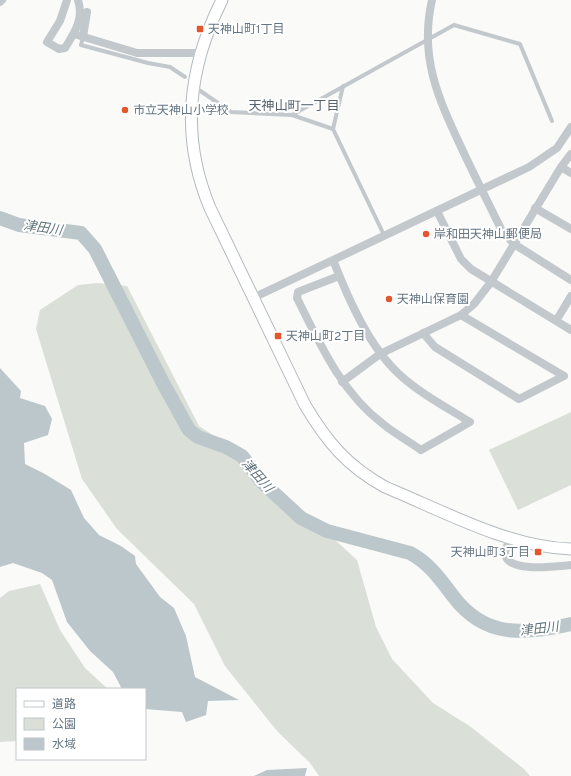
<svg xmlns="http://www.w3.org/2000/svg" width="571" height="776" viewBox="0 0 571 776" font-family="Overpass,'Noto Sans JP',sans-serif">
  <style>
    .green { fill: #dadfd7 }
    .water { fill: #bbc7cb }
    .lines { fill: none; stroke-linecap: round; stroke-linejoin: round }
    .river { stroke: #bbc7cb; stroke-width: 14 }
    .secondary-casing { stroke: #b3babf; stroke-width: 13 }
    .lane { stroke: #c3c8cc; stroke-width: 4 }
    .street { stroke: #c3c8cc; stroke-width: 8 }
    .secondary { stroke: #fff; stroke-width: 11 }
    .poi-dot { fill: #e4572e; stroke: #fff; stroke-width: 1.5 }
    .labels { text-anchor: middle; stroke-width: 4; stroke-linejoin: round; paint-order: stroke }
    .poi-label { font-size: 12px; fill: #657683; stroke: #fff; text-anchor: start }
    .neighbourhood-label { font-size: 13px; fill: #57646e; stroke: #fff }
    .water-label { font-size: 13px; font-style: italic; fill: #60757c; stroke: #fff }
  </style>
  <rect width="100%" height="100%" fill="#fafaf8"/>
  <path class="green" d="M98,283l29,3 72,140 42,28 116,106 19,67 16,32 41,44 38,24 53,42 6,7h-211l-9,-13 -33,-32 -52,-65 -31,-62 -77,-75 -35,-50 -46,-150 4,-19 38,-25z
    M571,412v73l-53,25 -29,-60z
    M40,584l20,46 25,38 23,21h-91v52l-17,1v-144l9,-7z"/>
  <path class="water" d="M0,368l21,23 -1,7 25,8 7,13 -4,16 -24,8 1,21 20,10 26,16 13,28 15,17 22,11 14,10 1,8 24,33 14,11 12,28 9,41 44,23 -31,1 -2,14 -20,7 -4,-10 -37,-3v-20h-23l-9,-17 -23,-21 -23,-29 -15,-42 -10,-7 -29,-10 -13,4z
    M307,768l-2,8h-51l13,-6z"/>
  <g class="lines">
    <path class="river" d="M0,218l19,7 62,8 14,16 68,134 26,47 9,7 28,10 16,9 20,26 39,36 26,13 83,22c19,10 30,26 43,43 32,43 71,38 118,28"/>
    <defs>
      <path id="secondary" d="M222,0c-34,68 -42,136 -12,208l95,197c22,37 42,61 80,82 58,24 123,60 186,62"/>
    </defs>
    <use href="#secondary" class="secondary-casing"/>
    <path class="lane" d="M83,37l-2,8 67,18 22,4 15,10
      M199,90l32,22 61,3 41,14 51,106
      M193,110l37,2
      M292,115l162,-90 66,19 32,77
      M333,129l10,-43"/>
    <path class="street" d="M67,0l-7,21 -13,21 12,7 6,-1c10,-16 19,-29 13,-48
      M432,0c-13,57 6,98 30,149 13,28 27,55 40,82l12,13 57,36
      M0,2l2,-2
      M74,34l63,19h63
      M83,37l4,-25
      M561,167l10,6
      M535,208l36,21
      M437,211l24,48 10,10 100,61
      M333,260c15,38 36,87 67,115 21,19 46,32 70,47l-49,28c-12,-9 -26,-16 -38,-26 -42,-32 -63,-80 -86,-126l1,-6 41,-16
      M253,298l276,-131 28,-19 14,-21
      M461,315l103,61
      M556,321l15,-25
      M423,333l12,14 84,52 45,-23
      M342,382l38,-28 81,-39 13,-11 17,-22 70,-115 10,-13
      M510,538c-1,5 -5,11 -5,15 1,21 54,13 66,12"/>
    <use href="#secondary" class="secondary"/>
  </g>
  <g class="poi-dot">
    <rect x="196" y="25" width="8" height="8" rx="2"/>
    <circle cx="125" cy="110" r="4"/>
    <circle cx="426" cy="234" r="4"/>
    <circle cx="389" cy="299" r="4"/>
    <rect x="274" y="332" width="8" height="8" rx="2"/>
    <rect x="534" y="548" width="8" height="8" rx="2"/>
  </g>
  <g class="labels">
    <g class="poi-label">
      <text x="208" y="33">天神山町1丁目</text>
      <text x="133" y="114">市立天神山小学校</text>
      <text x="434" y="238">岸和田天神山郵便局</text>
      <text x="397" y="303">天神山保育園</text>
      <text x="286" y="340">天神山町2丁目</text>
      <text x="530" y="556" text-anchor="end">天神山町3丁目</text>
    </g>
    <g class="neighbourhood-label">
      <text x="294" y="110">天神山町一丁目</text>
    </g>
    <g class="water-label">
      <text transform="translate(43 227) rotate(8)" y="5">津田川</text>
      <text transform="translate(258 475) rotate(48)" y="5">津田川</text>
      <text transform="translate(539 628) rotate(-7)" y="5">津田川</text>
    </g>
  </g>
  <rect x="16" y="688" width="130" height="72" fill="#ffffff" stroke="#c1c8cd"/>
  <rect x="24" y="701" width="20" height="6" fill="#ffffff" stroke="#c1c8cd"/>
  <text x="52" y="708" font-size="12" fill="#657683">道路</text>
  <rect x="24" y="718" width="20" height="12" fill="#dadfd7" stroke="#c1c8cd"/>
  <text x="52" y="728" font-size="12" fill="#657683">公園</text>
  <rect x="24" y="738" width="20" height="12" fill="#bbc7cb" stroke="#c1c8cd"/>
  <text x="52" y="748" font-size="12" fill="#657683">水域</text>
</svg>
